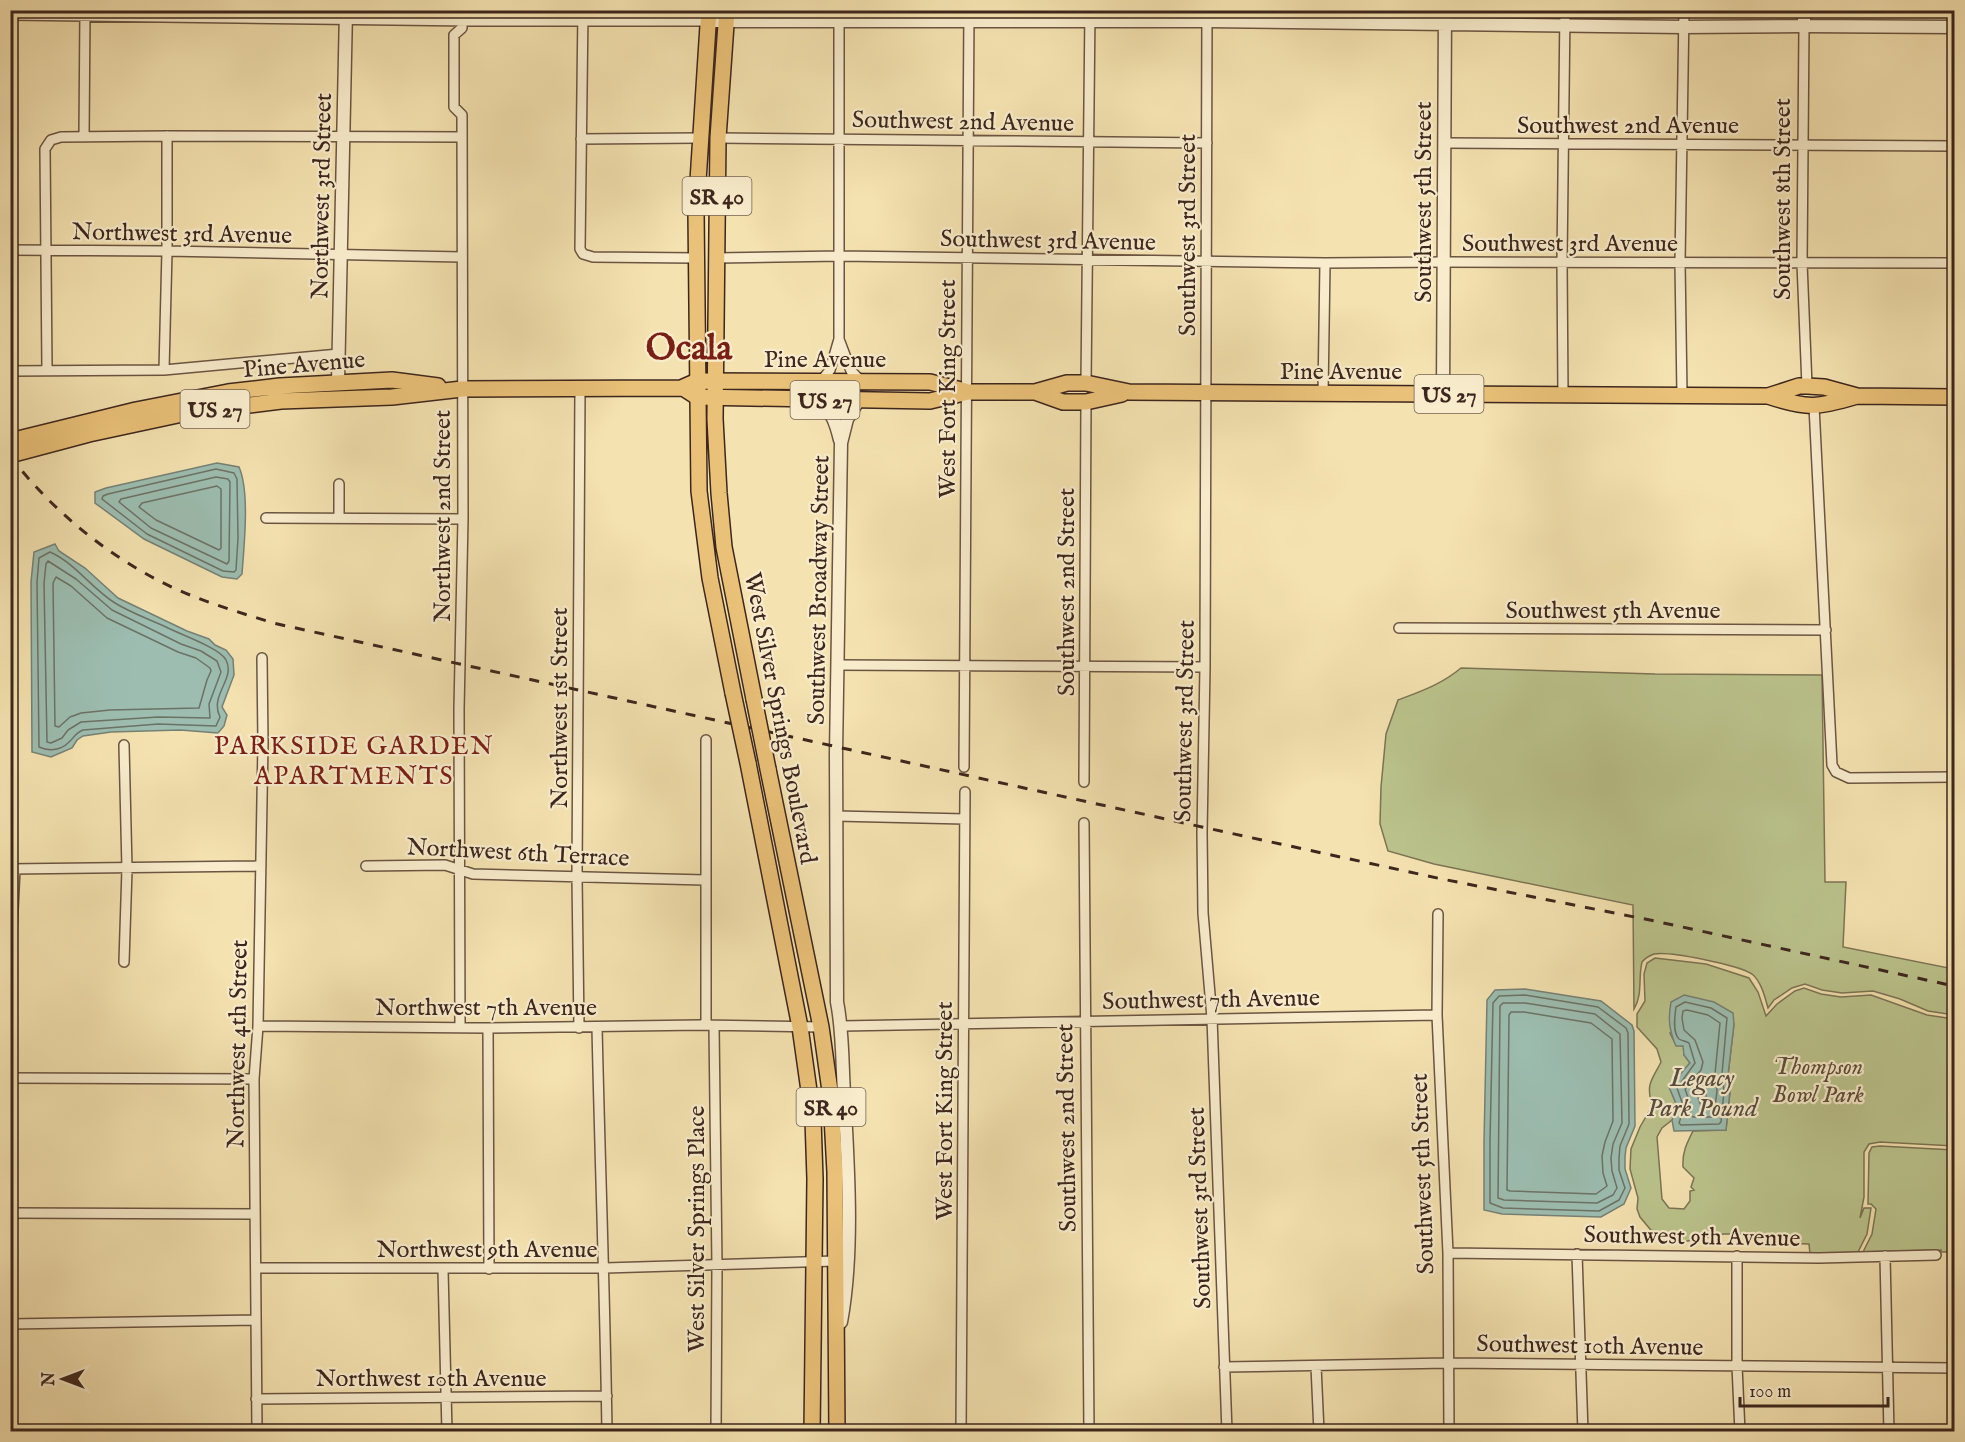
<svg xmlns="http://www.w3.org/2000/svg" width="1965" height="1442" viewBox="0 0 1965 1442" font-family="'IM FELL English',serif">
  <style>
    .green { fill: #bbc38c; stroke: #7c7454; stroke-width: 1.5; fill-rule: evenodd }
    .water { fill: #9cbdb0; stroke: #768175; stroke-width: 1.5 }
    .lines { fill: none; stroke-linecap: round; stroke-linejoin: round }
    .shore { stroke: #6c7266; stroke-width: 1.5 }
    .minor-casing { stroke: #6b5542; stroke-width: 12 }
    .tertiary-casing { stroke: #6b5542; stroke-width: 15 }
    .primary-casing { stroke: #3d261d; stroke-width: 18 }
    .trunk-casing { stroke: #3d261d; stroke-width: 18 }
    .minor { stroke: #f8eccc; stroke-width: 9 }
    .tertiary { stroke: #f8eccc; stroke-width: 12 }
    .primary { stroke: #eac178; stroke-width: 15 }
    .trunk { stroke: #eac178; stroke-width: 15 }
    .rail { stroke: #3d261d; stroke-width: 3; stroke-dasharray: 10 10; stroke-linecap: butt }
    .primary-bridge-casing { stroke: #3d261d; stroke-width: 18; stroke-linecap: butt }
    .primary-bridge { stroke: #eac178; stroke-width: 15 }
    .labels { text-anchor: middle; stroke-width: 4.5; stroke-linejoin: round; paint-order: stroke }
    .shield { fill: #f8eccc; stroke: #756152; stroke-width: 1.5 }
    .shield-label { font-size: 22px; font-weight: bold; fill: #3d261d }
    .street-label { font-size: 24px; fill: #3d261d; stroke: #f8eccc }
    .park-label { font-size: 24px; font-style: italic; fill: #5c4d39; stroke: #f8eccc }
    .neighbourhood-label { font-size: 26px; letter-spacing: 1.5px; fill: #7a1f14; stroke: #f8eccc }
    .water-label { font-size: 26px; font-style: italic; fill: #554c42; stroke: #f8eccc }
    .town-label { font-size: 36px; font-weight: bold; fill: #7a1f14; stroke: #f8eccc }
  </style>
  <rect width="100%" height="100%" fill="#f4e2b0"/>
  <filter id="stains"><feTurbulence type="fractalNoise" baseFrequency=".00333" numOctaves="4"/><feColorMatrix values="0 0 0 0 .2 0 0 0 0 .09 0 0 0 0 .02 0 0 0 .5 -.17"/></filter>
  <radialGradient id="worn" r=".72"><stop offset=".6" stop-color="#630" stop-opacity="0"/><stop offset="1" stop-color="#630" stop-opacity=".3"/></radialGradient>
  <path class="green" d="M1461,668l194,6 167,1 3,207h21l-3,65 111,22v46l-26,-4 -28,-12 -27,-8 -31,2 -20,-3 -17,-6 -13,4 -18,12 -6,8c-3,-11 -7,-27 -16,-34 -14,-9 -82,-23 -98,-20 -5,2 -9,4 -12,8 -4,16 1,32 -8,47l-1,-104 -199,-41 -46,-13 -8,-27 1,-37 5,-53 12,-34c24,-9 44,-16 63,-32z
    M1655,958l51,6 43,14 9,14 8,24 11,-12 18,-13 9,-3 17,6 20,3 30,-2 56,20 27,4v127l-74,-4 -11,2 -5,8v45l-4,21 4,-10h7l-4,26 -9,18 -48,2 -1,-10 -28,-1 -11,-4 -24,-5h-22l-47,9 -22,-8 -15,-18 -3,-8 1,-11 -8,-29 1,-20 9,-22 12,-21c-6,-23 -1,-24 9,-44l-4,-13 -20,-22v-13l8,-13 -1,-27 3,-11zM1734,1024l-6,51 2,16 -4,39 -33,1c-6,12 -11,21 -10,36l11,11 -3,9 3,3 -4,1v10l-6,8 -15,-1 -7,-9 -5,-62 5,-9 10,-8 6,-12 -9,-21 21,-24 -6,-8v-9l-8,-1 -6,-12z
    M1880,1146l74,4v102h-13v-2l-78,2 9,-18 4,-25 -5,-5h-3l1,-51 3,-6z"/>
  <path class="water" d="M217,463l22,4c11,25 5,79 3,107l-5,5 -15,-2 -78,-38 -49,-36v-11l11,-4z
    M55,544l4,7 26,17 33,30 69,33 22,8 6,6 11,5 7,9 1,16 -12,32 5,8 -3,11 -6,7 -38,-3 -69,2 -28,4 -6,4 -5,8 -21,9 -19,-5 -1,-170 3,-30z
    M1525,989l76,12 31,24 2,6 1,95 -9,22 -1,9v12l6,19 -7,16 -23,13 -99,-3 -18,-4v-69l3,-141 8,-10z
    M1684,995l30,7 19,11 1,11 -6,51 2,16 -4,39 -52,1 -2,-11 6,-12 -9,-21 21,-24 -6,-8 -1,-9h-7c-7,-16 -8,-27 -5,-44z"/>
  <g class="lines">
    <path class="shore" d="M216,469l18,4 3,6 1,59 -2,32 -2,2 -11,-1 -76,-37 -45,-35 1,-3 5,-2z
      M216,477l12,2 2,3 -1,79 -2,3 -76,-36 -32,-26 2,-3z
      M217,486l4,3v59l-2,2 -63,-30 -17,-13 3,-4z
      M50,552c25,11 42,37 65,51 16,10 34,16 51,24 13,7 54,21 60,33 10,19 -17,35 -6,57l-4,9 -58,-2 -75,6c-8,3 -9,8 -15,13 -8,8 -20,8 -29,4l-2,-165 2,-24z
      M48,561l28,18 36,31 69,34 20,7 16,10 4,11 -12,32 1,14 -52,-1 -77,5 -13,8 -6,8 -11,5 -4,-1 -3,-159 2,-19z
      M56,577l15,9 36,32 71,34 18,6 14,10 1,3 -4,9 -8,28 -89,2 -29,3 -11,4 -11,10 -4,-1 -2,-143z
      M1525,995l73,12 28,21 2,5 1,91 -9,22 -1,12v12l6,18 -6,12 -20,11 -96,-3 -13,-5v-62l3,-138 6,-7z
      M1685,1002l26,6 16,10 -5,56 2,17 -3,31 -2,2 -38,1 -2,-2 5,-15 -7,-20 18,-25 -6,-20c-3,-2 -7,-2 -10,-4 -7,-7 -4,-24 -3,-32z
      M1503,1003h22l70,11 25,20 2,89 -9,21 -2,14 1,13 5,17 -4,7 -16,8 -93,-3 -6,-2 2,-192z
      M1687,1010l21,5 12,8 -5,51 2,17 -3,23 -2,3h-19l-3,-2 1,-9 -6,-17 16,-19 2,-8 -8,-22 -11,-10 -2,-12 1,-7z
      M1511,1012h13l67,11 21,16 1,82 -8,21 -3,14 1,17 4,13 -11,8 -86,-3 -3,-1 2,-175z
      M1702,1083l4,1v22l-3,2 -2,-2 -5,-14z"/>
    <defs>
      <path id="minor" d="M583,10l-3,239 3,5 10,3 102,1
        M1207,10l-2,657 -3,166 1,80 9,105 15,414
        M1327,10v12
        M10,15l461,6h237
        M1804,26l-2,237 5,123
        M84,137l1,-127
        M718,138l489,5
        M581,139l118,-1
        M1446,143l508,3
        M10,250l157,1 294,6
        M717,258l123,-2 485,7 119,-1 510,1
        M839,339l12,32 10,10
        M47,370l-2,-221 6,-9 10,-3 106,-1 295,1
        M164,370l3,-119v-115
        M10,371l154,-1 175,-16
        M821,381l9,-11 9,-31v-329
        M1086,383l4,-373
        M1323,394l2,-131
        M1563,395l-1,-133 3,-252
        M1682,395l-2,-133 4,-252
        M1814,406l18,359 4,7 13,6 105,-1
        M339,517v-33
        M266,518l197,1
        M1399,628l427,2
        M838,665l367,2
        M124,745l3,124 -3,93
        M964,767l5,-757
        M1084,782l2,-380
        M836,816l129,3
        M1084,823l5,609
        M366,866l79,-1 28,9 232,6
        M10,869l250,-3
        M1438,914l-1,101 11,238 1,179
        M10,971l5,-102
        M706,1025v-285
        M258,1026l230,2 212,-3 121,2
        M714,1026l3,240 -1,166
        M842,1026l595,-11
        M460,1027l-1,-318 4,-190 -1,-404 -8,-8v-72l8,-7v-18
        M597,1027c3,135 8,270 10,405
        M488,1028l1,241
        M579,1028l-2,-151 3,-488
        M10,1078l244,1
        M10,1213l244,1
        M1448,1253l371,5 117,-3
        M1577,1254l6,178
        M1737,1256v110l3,66
        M1885,1256l4,176
        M256,1268h349l230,-7
        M443,1270l4,162
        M10,1324l246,-4
        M1316,1366l3,66
        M1224,1367l224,-4 506,5
        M256,1399l351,-3
        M121,1432h26
        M257,1432l-3,-353 4,-53 5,-283 -1,-85
        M961,1432l4,-640"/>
      <path id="tertiary" d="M1804,10v16
        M708,21h499l476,6 121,-1 150,1
        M338,382l8,-372
        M1443,394l2,-384
        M818,400c14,11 18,23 22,40
        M841,1322c13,-71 7,-157 3,-229 -2,-30 -1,-61 -7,-91l-1,-249 5,-310 6,-24 11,-18"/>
      <path id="primary" d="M709,10l-13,202 3,279 11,87 23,115
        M727,10l-9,128 -3,281 4,74 5,54 30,152
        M748,763l52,264 13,92 2,60 -3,253
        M768,769l53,258 10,71 4,74 2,260"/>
      <path id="trunk" d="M683,388l14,9 233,4 38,-9h67l32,-9h19l43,9 639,4 31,-10h8l17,1 33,9 97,1
        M1035,392l28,10h23l36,-8
        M1768,396c40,13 49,12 89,0
        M10,441l126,-31 92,-18 52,-6 112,-6 46,6
        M10,455l79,-21 98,-21 94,-12 111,-4 70,-8 219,-1 16,-7 233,1 35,9"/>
    </defs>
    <use href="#minor" class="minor-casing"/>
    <use href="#tertiary" class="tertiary-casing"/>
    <use href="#primary" class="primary-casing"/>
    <use href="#trunk" class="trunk-casing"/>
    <use href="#minor" class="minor"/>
    <use href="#tertiary" class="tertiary"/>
    <use href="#primary" class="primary"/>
    <use href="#trunk" class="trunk"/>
    <path class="rail" d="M10,456c46,60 111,111 180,139 27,11 55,19 83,28l929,204 240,52 208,41 304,66"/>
    <defs>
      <path id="primary-bridge" d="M733,693l15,70
        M754,699l14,70"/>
    </defs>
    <use href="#primary-bridge" class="primary-bridge-casing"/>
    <use href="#primary-bridge" class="primary-bridge"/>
  </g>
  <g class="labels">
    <g class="shield">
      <rect x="682.5" y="177" width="69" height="38" rx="4.5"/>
      <rect x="1414.5" y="375" width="69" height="38" rx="4.5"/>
      <rect x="790.5" y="381" width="69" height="38" rx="4.5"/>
      <rect x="180.5" y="390" width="69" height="38" rx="4.5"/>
      <rect x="796.5" y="1088" width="69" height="38" rx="4.5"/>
    </g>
    <g class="shield-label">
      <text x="717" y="204">SR 40</text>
      <text x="1449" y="402">US 27</text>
      <text x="825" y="408">US 27</text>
      <text x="215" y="417">US 27</text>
      <text x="831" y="1115">SR 40</text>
    </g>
    <g class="street-label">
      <text transform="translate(963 121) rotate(1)" y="8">Southwest 2nd Avenue</text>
      <text x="1628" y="133">Southwest 2nd Avenue</text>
      <text transform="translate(321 196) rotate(-89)" y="8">Northwest 3rd Street</text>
      <text transform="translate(1782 199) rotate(-90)" y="8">Southwest 8th Street</text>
      <text transform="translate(1423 202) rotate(-90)" y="8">Southwest 5th Street</text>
      <text transform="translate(182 233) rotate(1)" y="8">Northwest 3rd Avenue</text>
      <text transform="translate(1187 235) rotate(-90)" y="8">Southwest 3rd Street</text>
      <text transform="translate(1048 240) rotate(1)" y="8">Southwest 3rd Avenue</text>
      <text x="1570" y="251">Southwest 3rd Avenue</text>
      <text x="825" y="367">Pine Avenue</text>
      <text transform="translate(304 364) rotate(-5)" y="8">Pine Avenue</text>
      <text x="1341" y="379">Pine Avenue</text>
      <text transform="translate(947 389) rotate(-90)" y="8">West Fort King Street</text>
      <text transform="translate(442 516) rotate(-90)" y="8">Northwest 2nd Street</text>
      <text transform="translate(818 590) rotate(-89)" y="8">Southwest Broadway Street</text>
      <text transform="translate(1066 592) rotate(-90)" y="8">Southwest 2nd Street</text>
      <text x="1613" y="618">Southwest 5th Avenue</text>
      <text transform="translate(559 708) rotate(-90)" y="8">Northwest 1st Street</text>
      <text transform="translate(781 718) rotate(79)" y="8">West Silver Springs Boulevard</text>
      <text transform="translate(1184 721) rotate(-89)" y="8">Southwest 3rd Street</text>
      <text transform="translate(518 852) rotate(3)" y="8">Northwest 6th Terrace</text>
      <text transform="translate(1211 999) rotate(-1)" y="8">Southwest 7th Avenue</text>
      <text x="486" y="1015">Northwest 7th Avenue</text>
      <text transform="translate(237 1044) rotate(-89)" y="8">Northwest 4th Street</text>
      <text transform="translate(944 1111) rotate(-90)" y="8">West Fort King Street</text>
      <text transform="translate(1066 1128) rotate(-91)" y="8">Southwest 2nd Street</text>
      <text transform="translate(1422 1174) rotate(-92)" y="8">Southwest 5th Street</text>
      <text transform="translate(1199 1208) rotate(-92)" y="8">Southwest 3rd Street</text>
      <text transform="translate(696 1229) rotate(-90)" y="8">West Silver Springs Place</text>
      <text transform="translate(1692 1236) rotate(1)" y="8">Southwest 9th Avenue</text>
      <text x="487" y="1257">Northwest 9th Avenue</text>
      <text transform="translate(1590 1345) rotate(1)" y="8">Southwest 10th Avenue</text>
      <text x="431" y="1386">Northwest 10th Avenue</text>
    </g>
    <g class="park-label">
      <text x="1818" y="1074">Thompson<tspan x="1818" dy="28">Bowl Park</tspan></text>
    </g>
    <g class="neighbourhood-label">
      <text x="354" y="754">PARKSIDE GARDEN<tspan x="354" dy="30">APARTMENTS</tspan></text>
    </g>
    <g class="water-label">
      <text x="1702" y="1086">Legacy<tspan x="1702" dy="30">Park Pound</tspan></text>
    </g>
    <g class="town-label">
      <text x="689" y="359">Ocala</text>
    </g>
  </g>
  <rect width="1965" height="1442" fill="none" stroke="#f4e2b0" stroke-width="36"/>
  <rect x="12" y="12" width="1941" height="1418" fill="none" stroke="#3d261d" stroke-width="3"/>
  <rect x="18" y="18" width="1929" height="1406" fill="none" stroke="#3d261d" stroke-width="1.5"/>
  <g transform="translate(63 1379) rotate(270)" stroke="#f8eccc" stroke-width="4.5" paint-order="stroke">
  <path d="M0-4.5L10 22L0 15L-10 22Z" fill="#3d261d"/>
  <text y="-9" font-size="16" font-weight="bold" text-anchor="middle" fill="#3d261d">N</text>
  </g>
  <path d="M1740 1397v9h148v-9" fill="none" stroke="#3d261d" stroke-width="3"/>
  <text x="1749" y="1397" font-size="18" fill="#3d261d" stroke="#f8eccc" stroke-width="4.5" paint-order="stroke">100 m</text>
  <rect width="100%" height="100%" filter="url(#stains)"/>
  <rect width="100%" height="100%" fill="url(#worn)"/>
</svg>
